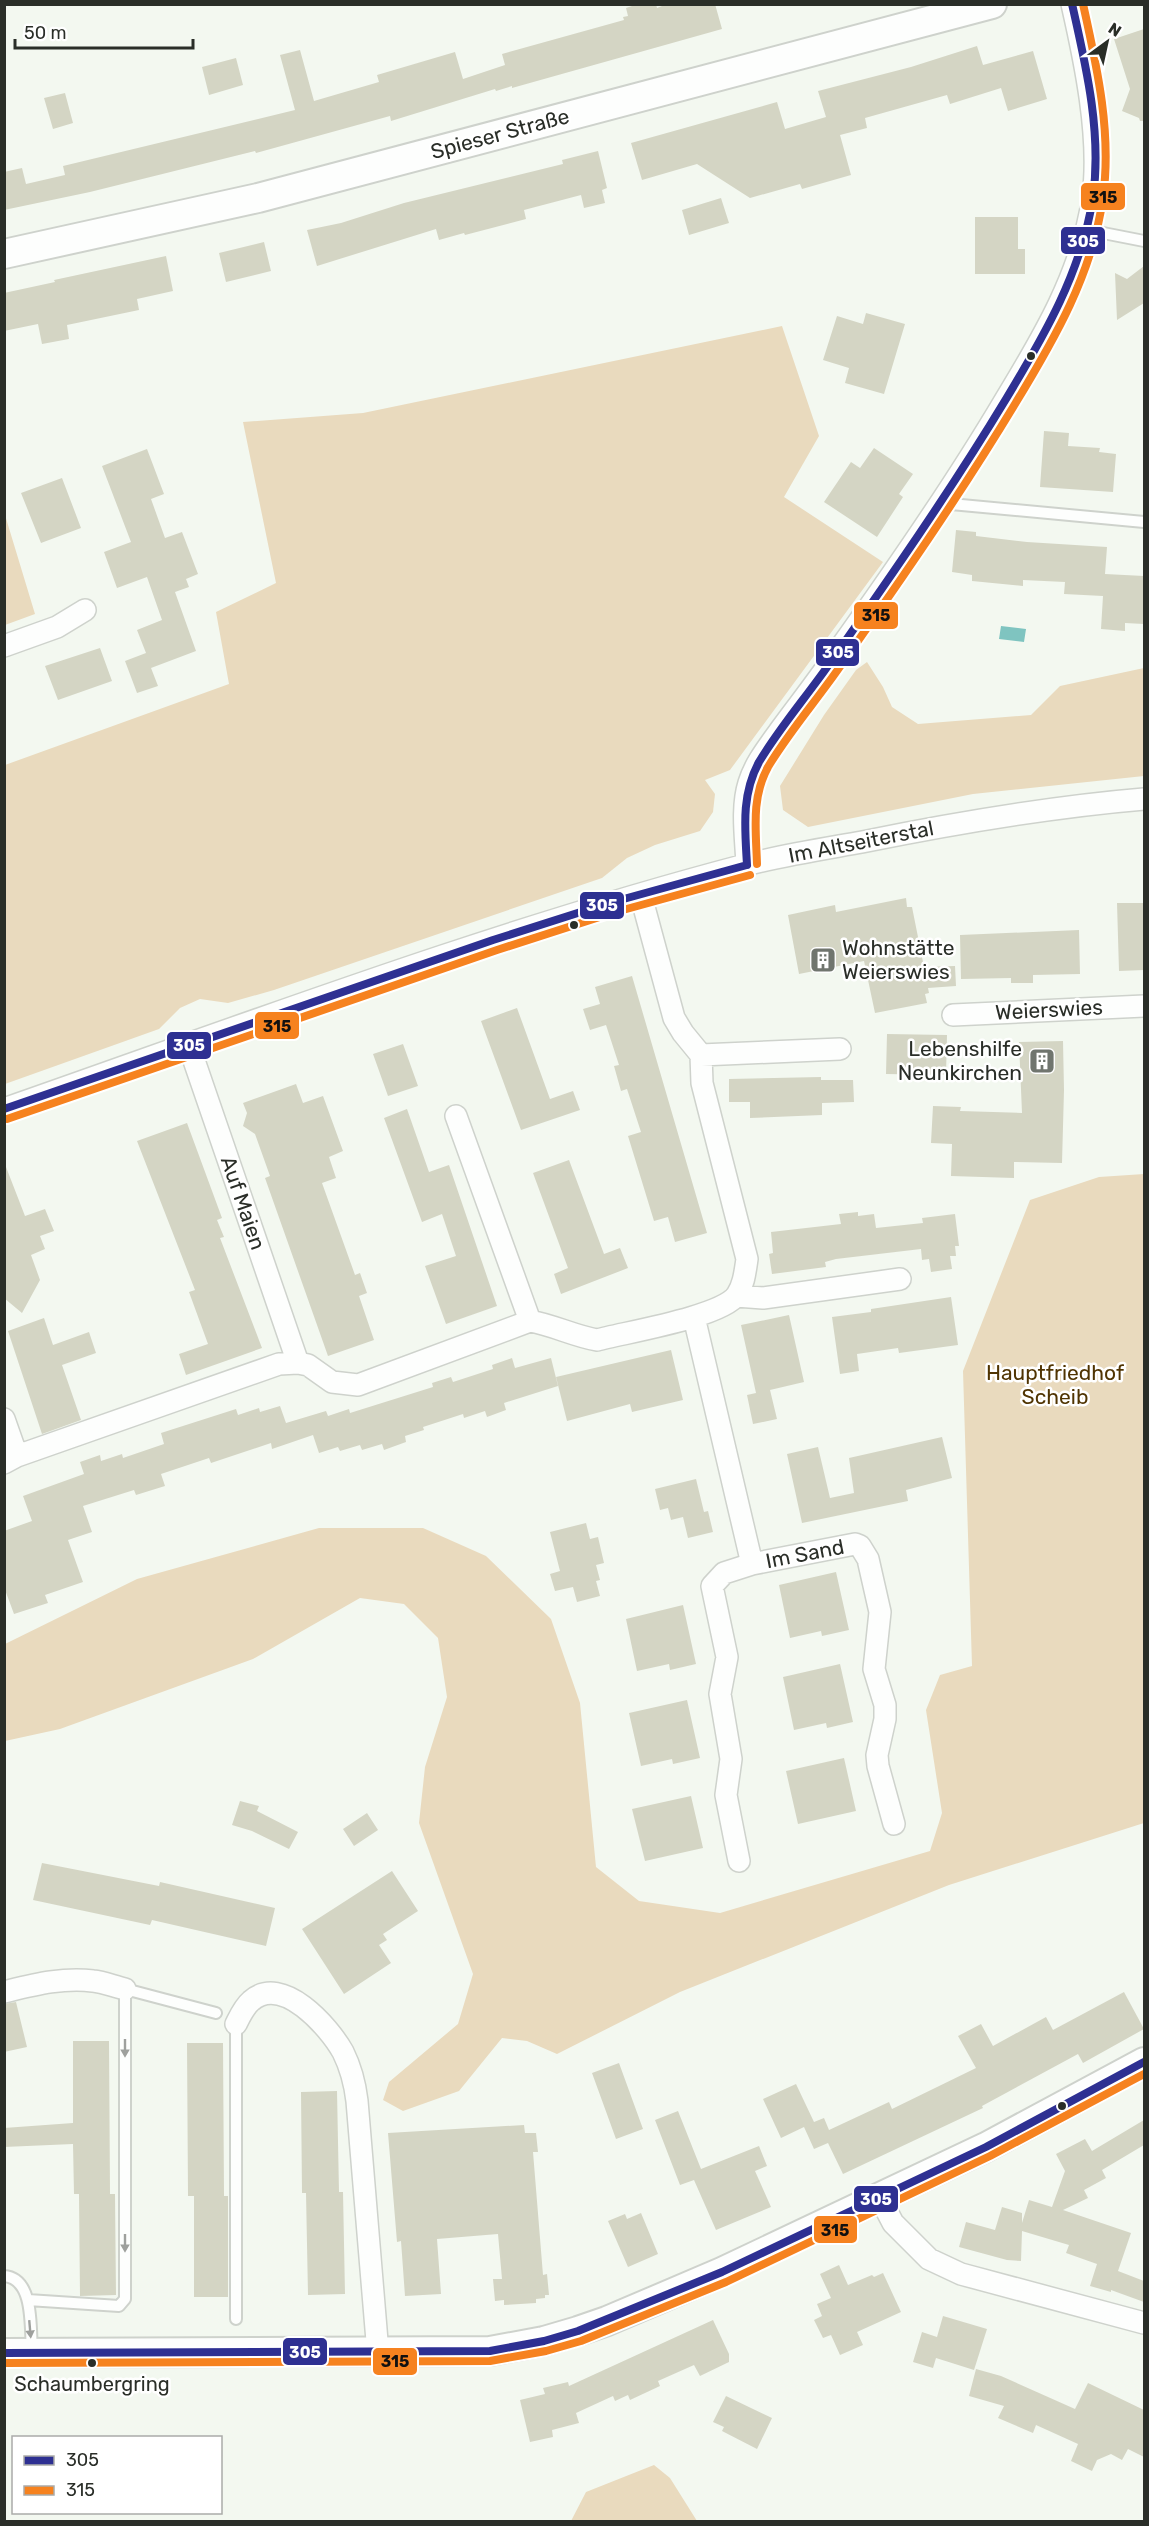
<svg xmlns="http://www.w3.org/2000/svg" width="1149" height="2526" viewBox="0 0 1149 2526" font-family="Rubik,sans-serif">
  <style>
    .green { fill: #e9dabe }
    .water { fill: #7fc4c0 }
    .building { fill: #d4d5c4 }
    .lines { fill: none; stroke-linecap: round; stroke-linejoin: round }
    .lane-casing { stroke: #ced2cc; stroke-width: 14 }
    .street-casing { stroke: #ced2cc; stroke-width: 24 }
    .secondary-casing { stroke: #ced2cc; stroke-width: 32 }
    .lane { stroke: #fdfefd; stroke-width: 10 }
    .street { stroke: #fdfefd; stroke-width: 21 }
    .secondary { stroke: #fdfefd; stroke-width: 28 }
    .bus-1-casing { stroke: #fff; stroke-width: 12 }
    .bus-2-casing { stroke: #fff; stroke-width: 12 }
    .bus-1 { stroke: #2e3092; stroke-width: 8 }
    .bus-2 { stroke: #f6821f; stroke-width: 8 }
    .oneway { fill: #9ea09d }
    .bus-dot { fill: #2a2e28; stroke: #fff; stroke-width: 2 }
    .labels { text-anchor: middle; stroke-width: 5; stroke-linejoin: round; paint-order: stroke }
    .bus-label { font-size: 20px; fill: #2a2e28; stroke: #fff }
    .street-label { font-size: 21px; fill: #2a2e28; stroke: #fff }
    .poi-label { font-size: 21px; fill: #2a2e28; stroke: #fff; text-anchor: start }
    .park-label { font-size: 21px; fill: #503402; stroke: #fff }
    .line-badge { stroke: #fff; stroke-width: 2 }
    .badge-label { font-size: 16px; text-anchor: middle; font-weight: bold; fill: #fff }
    .pale-badge-label { font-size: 16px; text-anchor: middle; font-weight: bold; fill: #111 }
  </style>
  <rect width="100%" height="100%" fill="#f3f8f0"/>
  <path class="green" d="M782,326l37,110 -35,61 99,65 -153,208 -25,10 10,14 -2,18 -13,19 -45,14 -28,13 -25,20 -328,112 -46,13 -28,-4 -20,9 -21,21 -154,55v-319l224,-81 -13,-72 60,-29 -33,-161 120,-9z
    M5,515l30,99 -30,11h-1z
    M867,662l16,25 9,20 26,17 113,-9 29,-29 84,-18v108l-171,18 -165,33 -25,-17 -3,-24 44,-71 32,-45z
    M1144,1174v649l-195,62 -269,107 -123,62 -30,-13 -25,-3 -43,53 -56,20 -20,-11 6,-18 69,-58 15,-50 -54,-151 6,-56 22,-70 -9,-59 -34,-34 -44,-6 -107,61 -193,70 -55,12v-97l132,-65 182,-51h104l63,28 65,63 29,84 16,164 43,34 81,12 210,-62 12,-38 -16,-103 14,-35 32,-9 -9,-295 67,-171 69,-23z
    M654,2465l16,13 27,43h-126l15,-29z"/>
  <path class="water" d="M1001,626l25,3 -2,13 -25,-3z"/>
  <path class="building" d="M638,4h18l1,4 10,-4h48l7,25 -210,59v-2l-16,5 -1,-2 -104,32 -1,-5 -134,37 -1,-2 -165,41 -86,18v-38l18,-4 4,16 39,-9 -2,-9 232,-56 -15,-55 20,-5 14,51 65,-19 -2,-7 78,-23 8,27 42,-14 -3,-11 122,-34 -1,-3 5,-1 -2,-8z
    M1144,29v92h-4l-1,-3 -17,-7 8,-22 -16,-50z
    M977,46l6,19 50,-14 14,48 -39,12 -7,-23 -51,16 -3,-9 -82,23 2,10 -27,7 11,40 -49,14 -2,-5 -50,14 -53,-34 -55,16 -11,-37 146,-41 8,27 41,-12 -8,-26 93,-24z
    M236,58l7,27 -34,10 -7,-28z
    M65,93l8,30 -20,6 -9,-31z
    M598,151l9,37 -5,2 3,13 -21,5 -3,-13 -57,15 2,9 -61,16 -1,-2 -25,7 -3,-11 -119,37 -10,-36 34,-7 63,-20 159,-39 -1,-4z
    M721,198l8,25 -40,12 -7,-25z
    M975,217h43v32h7v25h-50z
    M264,242l7,29 -45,11 -7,-29z
    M166,256l7,35 -36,8 2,11 -72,15 2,14 -27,5 -4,-20 -34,7v-38l51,-11 -1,-2z
    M1144,266v37l-27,17 -2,-47 12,6z
    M866,313l39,11 -21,70 -39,-11 4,-15 -26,-8 14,-44 26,8z
    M1044,431l25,2 -1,13 32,2 -1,4 17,2 -3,38 -73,-5z
    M874,448l39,26 -14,20 4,3 -26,40 -53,-35 27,-40 9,6z
    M147,449l17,45 -13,5 14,39 17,-6 16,42 -12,5 3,8 -14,5 21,59 -45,17 -5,-13 12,31 -21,7 -12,-32 21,-8 -9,-23 25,-10 -15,-43 -30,11 -13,-36 27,-10 -29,-76z
    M62,478l19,50 -40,15 -20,-50z
    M956,530l20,2v4l51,6 80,5 -2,27 39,2v48l-19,-1v8l-24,-2 2,-33 -39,-2 1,-12 -42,-2v6l-51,-5v-6l-20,-3z
    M100,648l12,33 -54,19 -13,-34z
    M906,898l1,9h5l12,60 31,-1 1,20 -28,2 1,5 -4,1 2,9 -52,10 -11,-52 -65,13 -11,-59 47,-10 1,7z
    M1117,903h27v67l-25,1z
    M1079,930l1,44 -47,1v8h-22v-5l-50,1 -1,-44z
    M632,976l75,257 -32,9 -7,-25 -14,4 -26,-85 13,-4 -14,-43 -6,2 -7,-25 5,-1 -13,-40 -16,5 -7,-21 17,-5 -5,-17z
    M517,1008l33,91 23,-8 7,19 -59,20 -40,-109z
    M887,1034l60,1 -1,40 -60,-1z
    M1063,1041l1,49 -2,73 -48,-1v16l-63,-2 1,-32 -21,-1 2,-37 28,1 -1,4 62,2 -3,-71z
    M403,1044l15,42 -30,10 -15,-42z
    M821,1077v3h32l1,22 -32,1v12l-72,3v-16h-21v-23z
    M296,1084l7,19 20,-7 20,55 -14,6 7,21 -14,5 33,92 5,-2 7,20 -8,3 15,44 -46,16 -63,-178 5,-2 -15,-42 -12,-8 4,-13 -4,-10z
    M407,1109l22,63 20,-7 48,141 -51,18 -21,-58 31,-10 -14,-42 -20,8 -38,-104z
    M187,1123l35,95 -5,2 7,17 -4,1 42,110 -76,27 -7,-21 29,-10 -19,-52 6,-2 -58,-149z
    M569,1160l35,94 16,-6 8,20 -67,26 -7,-20 14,-6 -35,-95z
    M6,1167l19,49 20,-7 9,22 -14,5 5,13 -14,6 9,25 -18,33 -18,-15z
    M858,1212v4l16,-2 2,14 47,-5 -1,-5 33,-4 4,32h-4l1,10h-6l2,13 -21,3 -2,-13 -7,1 -1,-11 -85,10 -11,3 1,5 -54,7 -3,-20 4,-1 -2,-21 70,-8 -2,-10z
    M951,1297l7,48 -59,8 -1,-5 -41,6 2,17 -19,3 -8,-57 39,-5v-3z
    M789,1315l15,67 -34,8 7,29 -24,5 -6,-29 9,-2 -15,-68z
    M44,1318l9,27 36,-13 7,21 -34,12 19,55 -39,14 -34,-103z
    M671,1350l12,50 -51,12 -2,-8 -63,17 -11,-44z
    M512,1358l3,10 36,-10 7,28 -54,17 2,7 -19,7 -2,-6 -21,7 -1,-4 -40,13 1,3 -19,6 1,6 -22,8 -2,-6 -20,6 -2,-5 -20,6 -2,-4 -19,6 -6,-18 -41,14 -1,-6 -60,20 -2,-5 -48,16 4,12 -29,9 -2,-5 -51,16 9,26 -24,8 15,42 -38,13 3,8 -34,11 -10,-27v-56l28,-10 -9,-25 61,-22 -4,-12 20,-7 1,6 21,-7 1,4 41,-14 -3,-11 75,-24 2,6 21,-7 1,4 20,-6 6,17 40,-12 2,5 21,-7 1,4 83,-26 -1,-4 19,-6 2,5 40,-13 -1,-4z
    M942,1437l10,41 -46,12 2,11 -106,22 -15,-69 31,-7 12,51 24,-5 -5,-35z
    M696,1479l8,33 4,-1 5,21 -25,6 -5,-21 -12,3 -3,-12 -8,2 -5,-21z
    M586,1523l4,16 8,-2 6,26 -8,2 4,15 -4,1 4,15 -23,6 -4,-15 -18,4 -5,-17 10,-3 -10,-39z
    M836,1572l13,58 -27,6 -1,-5 -31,7 -11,-53z
    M683,1605l13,59 -26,6 -1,-6 -32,7 -11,-52z
    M840,1664l13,58 -26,6 -1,-5 -32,7 -11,-53z
    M687,1700l13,58 -27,6 -1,-5 -31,7 -12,-53z
    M844,1758l12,53 -58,13 -12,-53z
    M691,1796l12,52 -58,13 -13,-52z
    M240,1801l19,5 -2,5 41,21 -9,17 -37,-18 -20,-6z
    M367,1813l11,17 -24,16 -11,-17z
    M42,1863l117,23 1,-4 115,26 -9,38 -114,-26 -2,5 -117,-25z
    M392,1871l26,40 -35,23 4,6 -8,5 12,18 -47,31 -42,-65z
    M1124,1992l20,37 -61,34 -5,-9 -96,52 1,2 -140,66 -15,-31 -14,6 -10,-22 -23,11 -18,-39 33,-15 18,38 10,-4 5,12 60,-28 3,7 84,-41 -18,-32 23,-12 12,22 53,-29 7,13z
    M16,2002l11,45 -23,5v-48z
    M73,2041h36l1,153h5l1,101 -36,1 -1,-102h-5l-1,-50 -69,3v-19l69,-5z
    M187,2043h36l1,153h4v101h-34v-101h-6z
    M619,2063l24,66 -27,10 -24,-66z
    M337,2091l2,101h4l2,102 -37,1 -2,-102h-4l-1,-101z
    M678,2111l23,58 58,-23 8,20 -12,5 16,36 -55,23 -22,-50 -14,5 -25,-65z
    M1144,2120v25l-42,25 4,8 -22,12 4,8 -25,12 68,23 -13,38 26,10v21l-33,-12v2l-21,-6 7,-22 -31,-11 3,-8 -47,-14 -1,30 -14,-1 -48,-13 7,-25 29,8 7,-23 20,6v10l7,-23 23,7 13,-36 -9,-17 29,-15 7,12z
    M524,2125l1,8h11l2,19h-5l10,123 4,-1 2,21h-4v3l-9,1v4l-32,2v-5l-9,1 -2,-22h9l-4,-45 -61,5 4,55 -36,2 -4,-55 -4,1 -9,-109z
    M641,2213l17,41 -30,13 -20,-46 17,-7 2,5z
    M839,2265l9,20 24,-10 2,2 9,-4 18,39 -44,20 6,13 -23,10 -9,-20 -8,3 -9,-18 8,-4 -5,-12 14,-6 -11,-24z
    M943,2316l44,13 -13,41 -38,-12 -3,10 -20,-6 9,-30 15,5z
    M713,2320l16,34v8l-29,14 -6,-11 -36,16 2,5 -30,14 -2,-5 -13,6 -2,-5 -37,17 3,10 -27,7 1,7 -23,5 -10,-42 25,-6 -2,-6 25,-6 1,4z
    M976,2369l25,7 74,33 13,-26 56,27v47l-16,-8 -6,11 -11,-6 -14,6 -5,11 -21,-10 7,-17 -42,-19 -3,8 -35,-15 6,-12 -35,-10z
    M726,2396l46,22 -15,31 -35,-18 2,-4 -11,-5z"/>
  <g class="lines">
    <defs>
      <path id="lane" d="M1088,230l56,11
        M940,503l204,19
        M236,2024v295
        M4,2276c31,2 26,54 28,76
        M28,2300l91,6 6,-7v-310l91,24"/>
      <path id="street" d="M4,646l53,-19 28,-17
        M747,865c-1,-26 -6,-57 2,-82 6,-20 20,-37 32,-54 19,-26 39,-51 57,-78 58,-81 115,-163 166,-249 39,-64 79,-131 89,-206 8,-58 -8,-135 -21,-192
        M953,1015l191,-9
        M188,1043l110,320
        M701,1055l139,-6
        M4,1109c246,-86 490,-178 741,-244 39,-10 78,-16 117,-23 94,-19 187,-35 282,-43
        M456,1116l74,205
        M736,1296l27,2 137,-19
        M694,1317l58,247
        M4,1419l13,37
        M4,1463l13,-7 262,-92 19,-1 10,2 24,17 26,3 172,-64c23,4 44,15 67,19 30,-8 124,-23 140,-45 7,-11 8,-23 10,-36l-45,-176 -1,-28 -18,-22 -9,-15 -33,-122
        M739,1861l-13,-66 5,-36 -11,-65 7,-37 -15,-71 12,-13 28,-9 103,-20 5,2 8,13 12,53 -6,57 11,36v14l-8,36 1,11 16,58
        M4,1992c29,-7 59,-15 89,-11 11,1 22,6 32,8
        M236,2024c4,-8 8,-17 15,-23 31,-28 78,26 92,51 8,16 12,32 14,49l21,252
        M880,2198l13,25 36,36 32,15 183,49"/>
      <path id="secondary" d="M4,254l254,-56 734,-194
        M4,2353l486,-2 54,-10 34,-10 29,-10 115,-49 264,-125 158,-85"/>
    </defs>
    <use href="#lane" class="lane-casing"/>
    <use href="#street" class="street-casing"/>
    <use href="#secondary" class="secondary-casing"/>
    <use href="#lane" class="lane"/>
    <use href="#street" class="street"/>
    <use href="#secondary" class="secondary"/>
    <defs>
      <path id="bus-1" d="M747,865c-2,-36 -6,-70 12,-103 21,-35 48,-66 71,-99 61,-87 121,-173 176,-264 38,-63 76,-128 87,-202 9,-64 -7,-131 -21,-193
        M4,1109l489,-169 116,-37 138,-38
        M4,2353l486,-2 54,-10 34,-10 144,-59 264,-125 158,-85"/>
      <path id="bus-2" d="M757,864c-1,-33 -6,-66 11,-97 21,-35 48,-66 71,-99 61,-87 121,-173 176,-264 39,-64 78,-131 88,-207 9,-64 -6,-130 -20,-193
        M7,1119l490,-169 115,-37 138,-38
        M4,2363l486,-2 56,-10 35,-10 145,-59 264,-126 154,-82"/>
    </defs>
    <use href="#bus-1" class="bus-1-casing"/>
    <use href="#bus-2" class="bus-2-casing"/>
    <use href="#bus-1" class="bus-1"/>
    <use href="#bus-2" class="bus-2"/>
  </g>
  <defs><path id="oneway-solid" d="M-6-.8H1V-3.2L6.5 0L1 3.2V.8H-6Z" transform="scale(1.5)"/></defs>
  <g class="oneway">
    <use href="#oneway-solid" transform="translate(125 2048) rotate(90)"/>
    <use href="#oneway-solid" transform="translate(125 2243) rotate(90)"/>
    <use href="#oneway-solid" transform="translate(30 2329) rotate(85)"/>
  </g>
  <defs>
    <symbol id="building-square" viewBox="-11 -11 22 22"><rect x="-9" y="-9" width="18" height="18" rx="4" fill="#70756e" stroke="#fff"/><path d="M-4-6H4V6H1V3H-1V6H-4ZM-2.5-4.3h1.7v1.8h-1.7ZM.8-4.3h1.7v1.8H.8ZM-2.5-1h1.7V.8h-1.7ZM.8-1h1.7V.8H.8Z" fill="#fff"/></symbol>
  </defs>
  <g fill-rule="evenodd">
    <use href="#building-square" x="808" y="945" width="30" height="30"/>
    <use href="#building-square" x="1027" y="1046" width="30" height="30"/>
  </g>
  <g class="bus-dot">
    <circle cx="1031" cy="356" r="5"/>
    <circle cx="574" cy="925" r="5"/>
    <circle cx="1062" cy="2106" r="5"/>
    <circle cx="92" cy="2363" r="5"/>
  </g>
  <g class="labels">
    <g class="bus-label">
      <text x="92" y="2391">Schaumbergring</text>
    </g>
    <g class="street-label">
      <text transform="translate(500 134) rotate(-15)" y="7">Spieser Straße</text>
      <text transform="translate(861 842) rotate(-11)" y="7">Im Altseiterstal</text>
      <text transform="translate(1049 1010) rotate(-3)" y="7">Weierswies</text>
      <text transform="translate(243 1203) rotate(71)" y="7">Auf Maien</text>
      <text transform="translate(805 1554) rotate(-11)" y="7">Im Sand</text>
    </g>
    <g class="poi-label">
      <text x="842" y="955">Wohnstätte<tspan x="842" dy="24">Weierswies</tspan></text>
      <text x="1022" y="1056" text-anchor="end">Lebenshilfe<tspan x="1022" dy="24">Neunkirchen</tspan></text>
    </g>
    <g class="park-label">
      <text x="1055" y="1380">Hauptfriedhof<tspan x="1055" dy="24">Scheib</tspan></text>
    </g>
  </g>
  <g class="line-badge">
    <rect x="1080" y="182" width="46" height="29" rx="6" fill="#f6821f"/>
    <rect x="1060" y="226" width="46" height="29" rx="6" fill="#2e3092"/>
    <rect x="853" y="601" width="46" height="29" rx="6" fill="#f6821f"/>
    <rect x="815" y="638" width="45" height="29" rx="6" fill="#2e3092"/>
    <rect x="579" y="891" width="46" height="29" rx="6" fill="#2e3092"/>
    <rect x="254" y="1011" width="46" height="29" rx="6" fill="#f6821f"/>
    <rect x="166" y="1031" width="46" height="29" rx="6" fill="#2e3092"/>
    <rect x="853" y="2185" width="46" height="28" rx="6" fill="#2e3092"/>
    <rect x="813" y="2215" width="45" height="29" rx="6" fill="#f6821f"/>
    <rect x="282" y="2337" width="46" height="29" rx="6" fill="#2e3092"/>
    <rect x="372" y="2347" width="46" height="29" rx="6" fill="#f6821f"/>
  </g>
  <g class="badge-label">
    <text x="1083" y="247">305</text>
    <text x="838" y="658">305</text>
    <text x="602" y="911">305</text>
    <text x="189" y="1051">305</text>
    <text x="876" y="2205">305</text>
    <text x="305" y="2358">305</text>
  </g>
  <g class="pale-badge-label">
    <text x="1103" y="203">315</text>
    <text x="876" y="621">315</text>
    <text x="277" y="1032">315</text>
    <text x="835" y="2236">315</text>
    <text x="395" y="2367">315</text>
  </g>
  <rect width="1149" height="2526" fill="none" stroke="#2a2e28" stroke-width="12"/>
  <rect x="12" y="2436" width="210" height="78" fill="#ffffff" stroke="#aaaba9" stroke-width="1.5"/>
  <rect x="24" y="2456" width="30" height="9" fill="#2e3092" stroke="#aaaba9" stroke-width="1.5"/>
  <text x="66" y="2466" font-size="18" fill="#2a2e28">305</text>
  <rect x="24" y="2486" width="30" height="9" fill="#f6821f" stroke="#aaaba9" stroke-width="1.5"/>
  <text x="66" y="2496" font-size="18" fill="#2a2e28">315</text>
  <g transform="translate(1107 42) rotate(33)" stroke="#ffffff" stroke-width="4.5" paint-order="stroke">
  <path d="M0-4.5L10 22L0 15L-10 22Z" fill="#2a2e28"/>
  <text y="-9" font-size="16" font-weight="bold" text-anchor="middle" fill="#2a2e28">N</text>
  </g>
  <path d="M15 39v9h178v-9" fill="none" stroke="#2a2e28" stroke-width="3"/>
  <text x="24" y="39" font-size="18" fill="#2a2e28" stroke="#ffffff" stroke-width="4.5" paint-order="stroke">50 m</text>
</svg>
